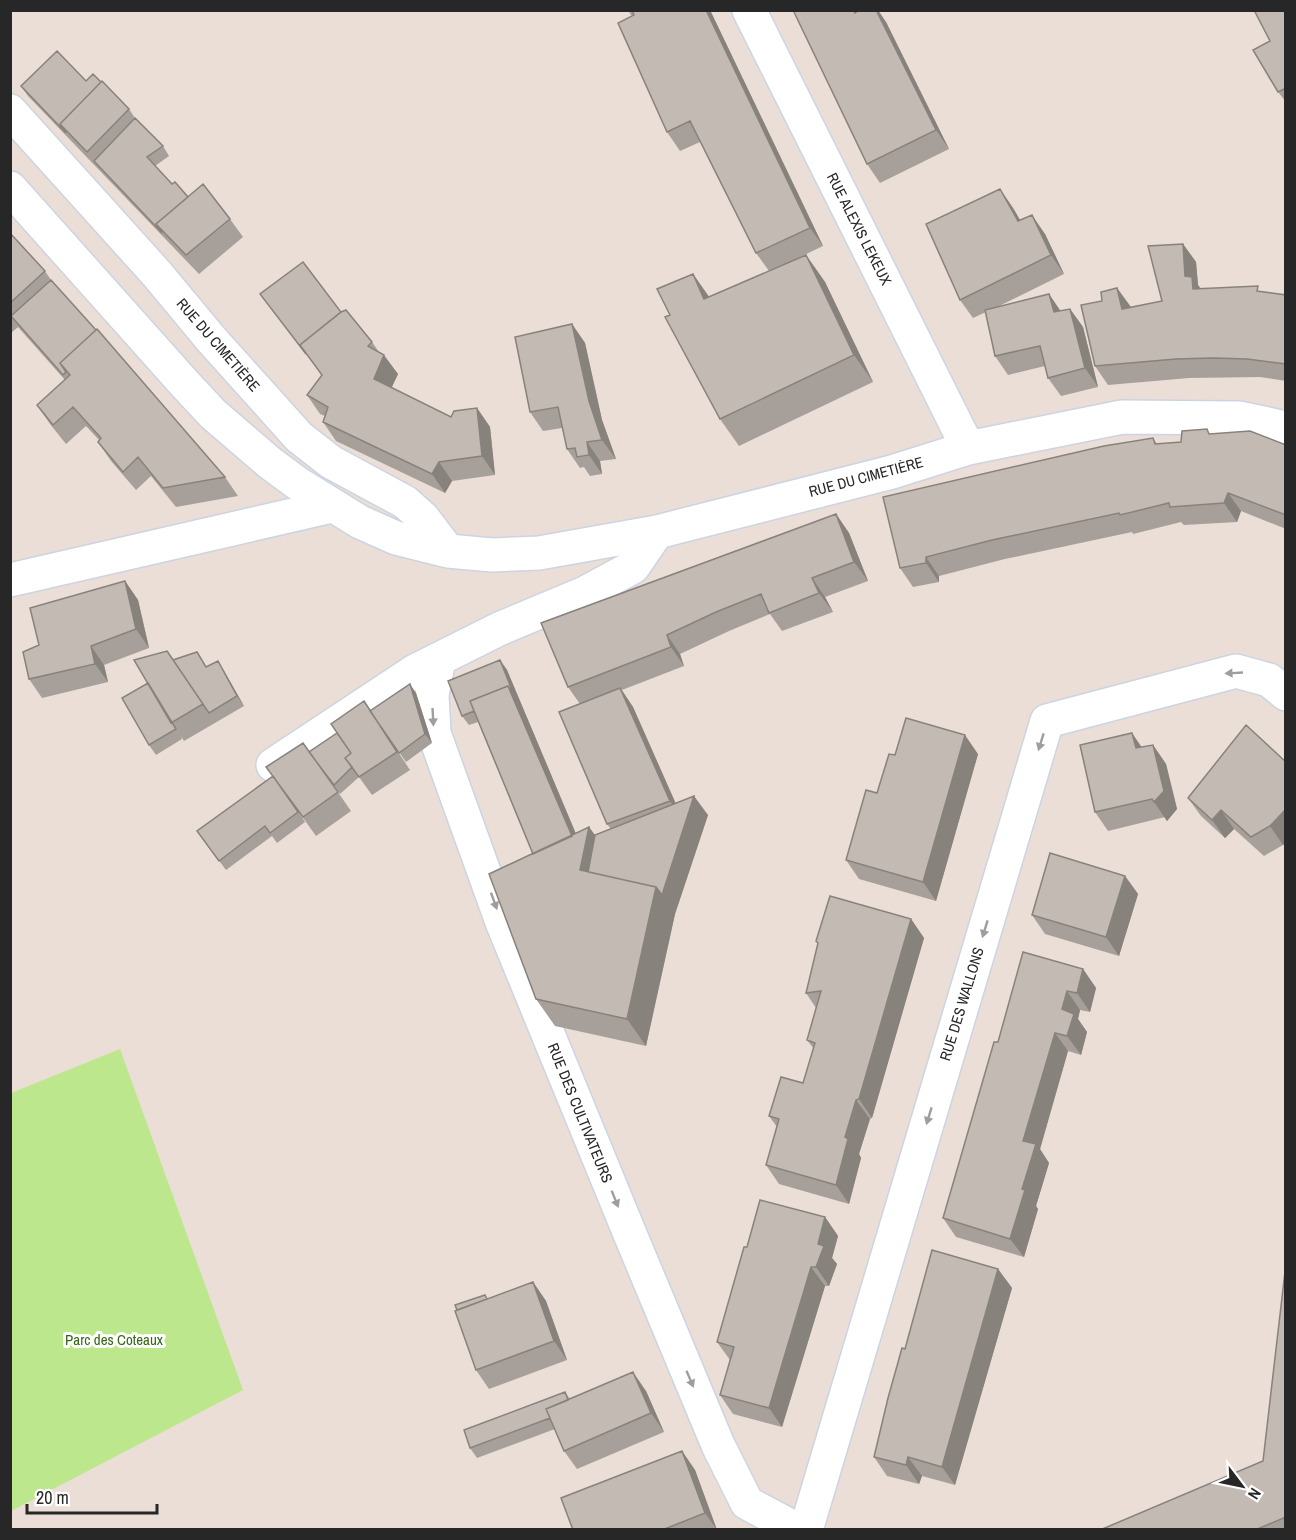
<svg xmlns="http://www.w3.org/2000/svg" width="1296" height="1540" viewBox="0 0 1296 1540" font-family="'Archivo Narrow',sans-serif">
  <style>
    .green { fill: #bde78d }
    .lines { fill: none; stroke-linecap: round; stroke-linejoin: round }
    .minor-casing { stroke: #ccd4e2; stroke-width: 36 }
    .minor { stroke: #fff; stroke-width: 33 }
    .wall { fill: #a7a09a }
    .shaded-wall { fill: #88827d }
    .building { fill: #c2bab3; stroke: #88827d; stroke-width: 1.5 }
    .oneway { fill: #9e9e9e }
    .labels { text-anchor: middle; stroke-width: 6; stroke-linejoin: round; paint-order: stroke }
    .street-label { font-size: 15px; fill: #272727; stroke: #fff }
    .park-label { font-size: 15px; fill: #346813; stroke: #fff }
  </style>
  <rect width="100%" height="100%" fill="#ebded6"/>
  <path class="green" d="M120,1049l123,341 -232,121v-418z"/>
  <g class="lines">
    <defs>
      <path id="minor" d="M749,10l219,438
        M10,111l147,163 54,65 88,98 32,25 74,40 18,16 25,33
        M10,188l175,196 28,30 57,49 27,20 63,39 36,16 52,13 44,4 47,-2 118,-21 235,-60 76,-24 154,-31 118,1 46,10
        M10,580l322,-74
        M439,659l-7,36 2,38 68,189 128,312 88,211 29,58 51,27
        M273,765l142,-94 84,-42 86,-36 48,-26 24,-35
        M806,1530l241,-809 189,-50 33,9 17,14"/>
    </defs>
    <use href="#minor" class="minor-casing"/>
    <use href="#minor" class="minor"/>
  </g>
  <path class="wall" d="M628,10h82l113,236 -27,13 10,-4 19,27 48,100 -134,64 -19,-27 -50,-104 23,-41 16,23 60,-26 -13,-18 -56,-111 -20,9 -13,-19 -33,-117h-3z
    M1286,10v92l-8,-10 -8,-51z
    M857,11l29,11 63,127 -69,34 -13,-19z
    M86,81l43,28 6,9 28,28 6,10 -14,10 17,18 16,13 42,22 13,18 -44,37 -171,-178 -7,-10z
    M1000,189l13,19 7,12 25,14 19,40 -69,34 54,-14 11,17 10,-2 13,18 15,60 -37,9 -13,-18 -3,-12 -37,9 -13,-19 -9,-44 -13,6 -13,-18z
    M10,233l35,38 6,9 174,197 13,19 -62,11 -25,-31 -15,14 -25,-29 -13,-19 1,-2 -13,-14 -20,18 -16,-20 -13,-19 28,-25 -47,-53 -8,7z
    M1183,244l13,18 2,23 2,3 62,4 24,3v86l-26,-4 -71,1 -81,7 -13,-19 7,-65 15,-13 14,19 31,-6z
    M267,303l74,9 31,30 7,10 19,22 -6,13 59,30 26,-9 13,19 5,48 -43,6 -7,12 -109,-52 -13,-19 2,-6 -5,-2 -13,-19 15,-20z
    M572,324l13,19 17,77 14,39 -16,2 2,13 -12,2 -6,-9 -4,1 -13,-19 -5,-21 -19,3 -13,-19z
    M1211,434l75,11v84l-45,-18 -4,11 -53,3 -3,-3 -48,12 -1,-2 -127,27 -66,17v6l-26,5 -13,-19 253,-130 4,6 24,-2z
    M836,514l13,19 19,48 -43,16 8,15 -51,19 -12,-17 -41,17 -49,23 4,12 -62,24 11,17 43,97 32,11 -33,99 -29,132 -91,-20 -19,-27 -3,-145 -55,-132 -9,3 -7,-9 38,-56 7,10 69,164 13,-7 6,8 16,-6 -4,-5 -27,-120 -12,-17z
    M125,581l13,19 11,48 -45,17 4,17 -66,16 -13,-19 10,-34z
    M173,660l51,11 20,35 -60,35 -3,-5 1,3 -26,16 -7,-10 -1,-62z
    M416,693l16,50 -26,19 -25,-36 29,44 -38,25 -13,-18 -19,17 -16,-22 27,39 -35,25 -20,-28 9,14 -28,21 -5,-7 -46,34 -29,-39 112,-79 61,-41z
    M1153,745l13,19 11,45 -10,12 -2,-4 -57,14 -13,-19 47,-65z
    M978,754l-42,147 -77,-22 -13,-19 31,-67z
    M1286,762v80l-3,3 -19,11 -30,-27 -9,9 -24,-22 -13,-18z
    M1125,876l13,18 -19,62 -74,-22 -13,-19z
    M911,919l13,19 -52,180 -2,1 -11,35 2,4 -12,46 -70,-20 -13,-19 11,-38 -8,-11 34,-33 11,-34 -7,-9 9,-32 -10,-15 12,-49 -2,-3z
    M1083,969l13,19 -6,24 -10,-2 -2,9 9,13 -6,23 -13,-4 -28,98 9,14 -13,43 2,3 -14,48 -68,-20 -13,-19 55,-176z
    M825,1217l13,19 -6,22 5,6 -8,22h-4l-43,141 -49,-13 -13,-19 10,-35 -13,-18 30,-95z
    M1286,1263v267h-186l163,-69z
    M998,1269l14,19 -57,197 -33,-9 -3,8 -32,-8 -13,-19 31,-108z
    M533,1282l13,19 21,59 -78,29 -13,-19 12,-71z
    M646,1391l18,41 -87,37 -13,-18 -9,-22 -78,29 -7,-10 95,-56 5,7z
    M682,1451l13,19 22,60h-144z"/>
  <path class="shaded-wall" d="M706,10h4l113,236 -13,-18z
    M876,10h2l8,12 63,127 -13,-19z
    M1000,189l13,19 18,31 -13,-18z
    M1032,215l13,19 19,40 -13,-19z
    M1183,244l13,18 2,23 8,11v11l-21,-31z
    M806,255l19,27 48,100 -19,-27z
    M693,274l19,27 -8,-2z
    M1117,288l13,18 5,22 -13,-19z
    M1049,294l13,19 -8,-1z
    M1070,309l13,18 15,60 -13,-19z
    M572,324l13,19 17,77 14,39 -14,-19 -13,-39z
    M384,355l14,19 -11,23 -13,-18z
    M477,408l13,19 5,48 -13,-19z
    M587,442l13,19 2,13 -13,-19z
    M439,462l13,19 -7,12 -13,-19z
    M1228,493l13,18 -4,11 -13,-19z
    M836,514l13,19 19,48 -14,-19z
    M926,557l13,19v6l-13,-19z
    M812,578l13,19 8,15 -14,-19z
    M125,581l13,19 11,48 -13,-19z
    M667,635l13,19 4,12 -13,-19z
    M91,646l13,19 4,17 -13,-18z
    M500,660l7,10 77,183 5,-26 19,27 -5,28 -23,-12 -72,-184z
    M218,661l6,10 20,35 -7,-10z
    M410,684l6,9 16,50 -7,-9z
    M620,688l13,19 50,113 -13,-19z
    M1132,733l13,19 -9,-4z
    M965,735l13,19 -42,147 -13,-19z
    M1153,745l13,19 11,45 -10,12 -13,-19z
    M694,796l14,19 -33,99 -29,132 -19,-27 29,-132z
    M1286,809v33l-3,3 -13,-19z
    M1221,810l13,19 -9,9 -13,-18z
    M1125,876l13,18 -19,62 -13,-19z
    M911,919l13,19 -52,180 -13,-19z
    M1083,969l13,19 -6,24 -13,-19z
    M1067,991l13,19 -2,9 9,13 -6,23 -14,-19 -5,-27z
    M1055,1033l13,18 -28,98 9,14 -13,43 2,3 -14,48 -14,-18 12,-50 1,-48z
    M856,1100l14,19 -11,35 2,4 -12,46 -13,-19 9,-48z
    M825,1217l13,19 -6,22 5,6 -8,22 -13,-19 2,-23z
    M811,1267l14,19 -43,141 -13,-19z
    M998,1269l14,19 -57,197 -13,-18z
    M533,1282l13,19 21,59 -13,-19z
    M633,1372l13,19 18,41 -13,-19z
    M682,1451l13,19 22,60 -12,-17z
    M908,1457l14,19 -3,8 -13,-19z"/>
  <path class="building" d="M632,10h74l104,218 -54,25 -66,-132 -23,11 -49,-109 16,-8z
    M793,10h60l2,3 4,-3h17l60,120 -69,34z
    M1254,10h32v78l-8,4 -25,-42 17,-9z
    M57,51l29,30 7,-7 8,8 -41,42 6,9 -45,-47z
    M102,81l27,28 -42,43 -27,-28z
    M135,118l28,28 -16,11 25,27 3,-2 13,15 -32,27 6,9 -68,-72z
    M203,184l27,35 -44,36 -30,-31z
    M1000,189l18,32 14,-6 19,40 -91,45 -34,-76z
    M10,233l35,38 -35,32z
    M1183,244l2,32 7,1 1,12 65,-3 -1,5 29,4v69l-39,-5 -34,-1 -37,1 -81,7 -14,-61 21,-4 -1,-9 16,-4 5,21 40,-8 -14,-55z
    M806,255l48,100 -134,64 -55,-102 5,-2 -13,-26 36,-15 11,25z
    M303,262l38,50 -41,33 6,9 -46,-60z
    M51,280l45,50 -36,33 6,9 -3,3 -52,-59z
    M1049,294l5,18 16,-3 15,59 -37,10 -8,-32 -45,10 -10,-46z
    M346,310l26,32 -4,4 16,9 -10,24 77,38 3,-6 23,-3 5,48 -43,6 -7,12 -109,-52 5,-15 -21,-12 15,-20 -22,-30 41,-33z
    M572,324l17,77 13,39 -15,2 2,13 -12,2 -2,-9 -8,1 -9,-42 -28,5 -15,-75z
    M97,329l128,148 -62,11 -25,-31 -15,15 -25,-30 3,-4 -28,-31 -20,18 -16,-20 33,-30 -10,-12z
    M1207,429l2,5 41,-3 36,14v70l-58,-22 -4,10 -54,4 -1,-4 -49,12 -1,-2 -127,27 -66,17v6l-26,5 -17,-71 221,-51 49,-8 2,6 26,-2 1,-11z
    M836,514l18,48 -42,16 7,15 -50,20 -8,-19 -45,18 -49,23 4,12 -103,40 -27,-64z
    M125,581l11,48 -45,17 4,18 -66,15 -6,-27 16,-7 -9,-37z
    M167,651l36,53 -32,19 -37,-63z
    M197,652l9,15 12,-6 19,35 -28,17 -36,-53z
    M500,660l14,35 -6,-9 -38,15 4,10 -12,5 -14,-35z
    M148,683l28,46 -27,16 -27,-47z
    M410,684l15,50 -26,19 -29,-42z
    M508,686l64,150 -39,18 -63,-153z
    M620,688l50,113 -63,23 -48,-112z
    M364,701l33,51 -38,25 -14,-19 6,-5 -20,-29z
    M906,718l59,17 -42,147 -77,-22 20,-70 11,3 12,-39 6,1z
    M1246,725l40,37v47l-16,17 -19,11 -30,-27 -9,10 -24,-22z
    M337,733l14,20 -6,5 7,9 -18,18 -25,-33z
    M1132,733l4,15 17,-3 11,46 -10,11 -2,-3 -57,13 -15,-67z
    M303,743l35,49 -35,25 -37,-50z
    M273,776l25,36 -28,21 -5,-7 -46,35 -22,-30z
    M694,796l-32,99 -6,-8 -68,-15 7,-37z
    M589,827l-9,43 76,17 -29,132 -91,-20 -47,-125z
    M1050,853l75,23 -19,61 -74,-22z
    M830,896l81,23 -52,180 -3,1 -11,37 3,2 -12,46 -70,-20 13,-46 -10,-3 12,-39 22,6 12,-40 -8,-3 14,-49 -15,2 12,-50 -2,-2z
    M1023,952l60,17 -6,24 -10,-2 -5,18 12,5 -7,22 -12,-3 -32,108 13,3 -14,45 3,1 -15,49 -67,-21 51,-176h4z
    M760,1200l65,17 -7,27 6,2 -8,21h-5l-42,141 -49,-13 14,-48 -17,-5 27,-95h3z
    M932,1250l66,19 -56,198 -34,-10 -2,8 -32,-8 14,-59 14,-50 3,1z
    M1286,1263v254l-31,13h-155l163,-69z
    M533,1282l21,59 -78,29 -21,-59z
    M485,1295l2,4 -30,11 -2,-5z
    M633,1372l18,41 -87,38 -18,-42z
    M565,1392l3,8 -22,9 4,9 -80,30 -6,-18z
    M682,1451l23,62 -43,17h-89l-12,-32z"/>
  <defs><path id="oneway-solid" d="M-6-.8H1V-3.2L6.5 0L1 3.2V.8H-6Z" transform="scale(1.5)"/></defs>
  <g class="oneway">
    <use href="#oneway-solid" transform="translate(1234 673) rotate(177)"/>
    <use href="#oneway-solid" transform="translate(433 717) rotate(87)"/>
    <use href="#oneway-solid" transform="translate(1041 742) rotate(107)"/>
    <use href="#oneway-solid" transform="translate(494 901) rotate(70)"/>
    <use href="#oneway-solid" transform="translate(985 929) rotate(107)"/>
    <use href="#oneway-solid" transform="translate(929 1116) rotate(107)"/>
    <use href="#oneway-solid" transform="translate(615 1199) rotate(68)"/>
    <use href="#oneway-solid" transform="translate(690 1379) rotate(67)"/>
  </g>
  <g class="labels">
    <g class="street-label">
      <text transform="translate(859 229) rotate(63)" y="5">RUE ALEXIS LEKEUX</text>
      <text transform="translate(218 345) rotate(49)" y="5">RUE DU CIMETIÈRE</text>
      <text transform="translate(866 477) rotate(-15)" y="5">RUE DU CIMETIÈRE</text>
      <text transform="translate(962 1004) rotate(-73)" y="5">RUE DES WALLONS</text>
      <text transform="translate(580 1113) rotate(68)" y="5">RUE DES CULTIVATEURS</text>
    </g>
    <g class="park-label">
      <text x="114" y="1345">Parc des Coteaux</text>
    </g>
  </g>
  <rect width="1296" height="1540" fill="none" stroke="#272727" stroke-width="24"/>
  <g transform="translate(1242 1486) rotate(122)" stroke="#ffffff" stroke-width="4.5" paint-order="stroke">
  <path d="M0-4.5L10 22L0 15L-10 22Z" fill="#272727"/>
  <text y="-9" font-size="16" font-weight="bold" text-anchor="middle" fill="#272727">N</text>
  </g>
  <path d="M27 1504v9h130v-9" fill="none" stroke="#272727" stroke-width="3"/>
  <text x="36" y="1504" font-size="18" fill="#272727" stroke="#ffffff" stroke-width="4.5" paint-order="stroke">20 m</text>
</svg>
